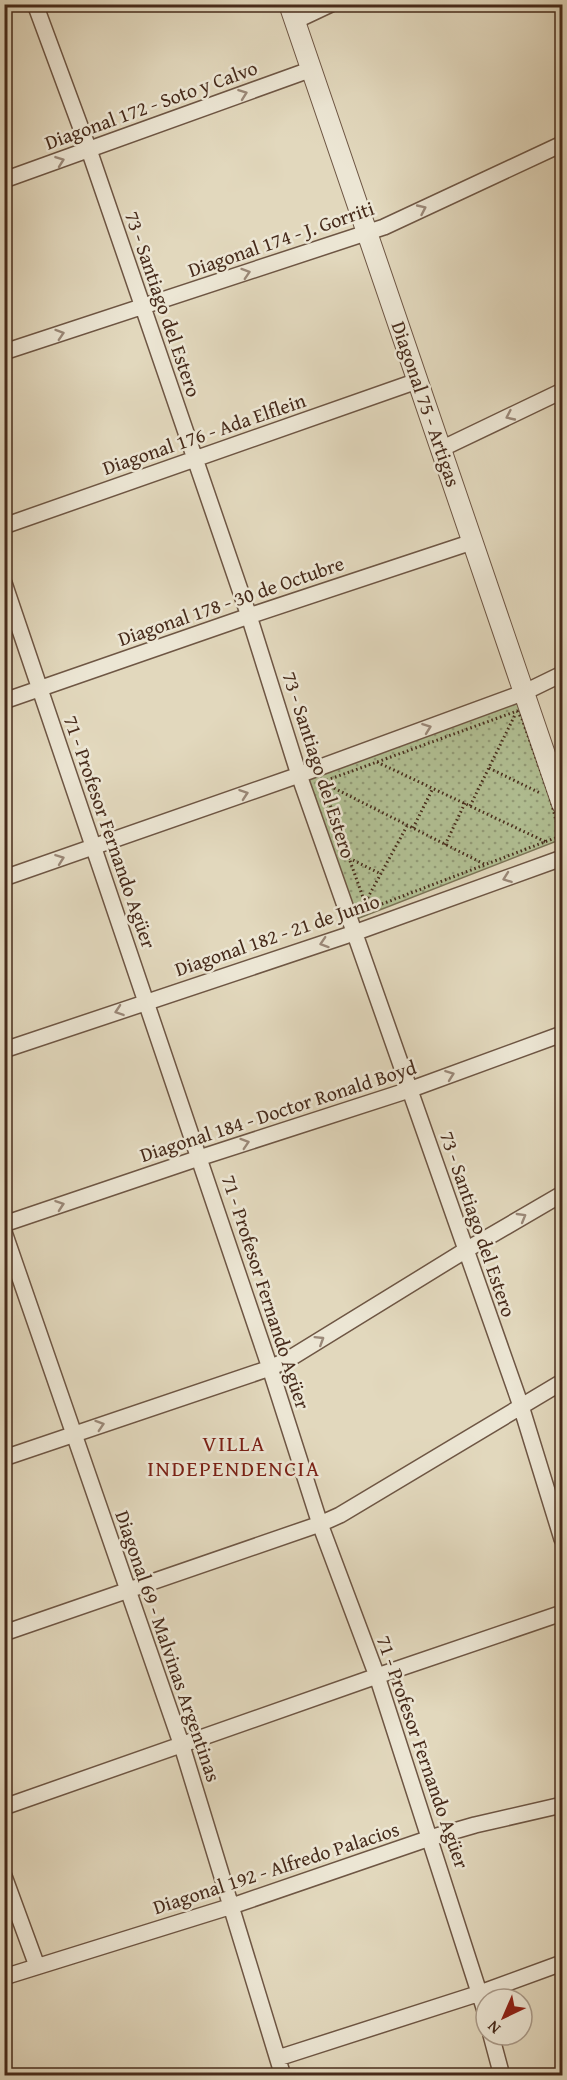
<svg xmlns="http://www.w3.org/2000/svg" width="567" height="2080" viewBox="0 0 567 2080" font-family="'Gentium Book Plus',serif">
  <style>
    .park { fill: url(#park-dots); stroke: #7c7557; stroke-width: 1.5 }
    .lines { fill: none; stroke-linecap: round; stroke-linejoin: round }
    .minor-casing { stroke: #6e5644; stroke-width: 18 }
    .tertiary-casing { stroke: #6e5644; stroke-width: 22 }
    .path { stroke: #472b1b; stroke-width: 3; stroke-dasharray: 1.5 3; stroke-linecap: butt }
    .minor { stroke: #ece6d4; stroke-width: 15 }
    .tertiary { stroke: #ece6d4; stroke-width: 20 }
    .oneway { stroke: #9a8878 }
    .labels { text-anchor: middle; stroke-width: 5; stroke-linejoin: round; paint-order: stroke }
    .street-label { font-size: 20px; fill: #472b1b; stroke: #ece6d4 }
    .quarter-label { font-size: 22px; letter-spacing: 1.5px; fill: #7a1f14; stroke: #ece6d4 }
  </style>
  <defs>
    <pattern id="park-dots" width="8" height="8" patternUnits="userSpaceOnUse" patternTransform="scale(1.5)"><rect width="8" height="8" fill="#b1bf93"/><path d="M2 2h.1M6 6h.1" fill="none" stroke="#929b77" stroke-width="1.8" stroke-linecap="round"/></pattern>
  </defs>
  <rect width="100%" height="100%" fill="#e2d8bd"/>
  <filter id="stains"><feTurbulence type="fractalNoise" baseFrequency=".00333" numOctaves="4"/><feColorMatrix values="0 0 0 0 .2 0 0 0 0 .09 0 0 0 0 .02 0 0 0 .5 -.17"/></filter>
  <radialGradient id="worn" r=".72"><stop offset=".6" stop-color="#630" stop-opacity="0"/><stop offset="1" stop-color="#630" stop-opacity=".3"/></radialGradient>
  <path class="park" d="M522,699l40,115v25l-208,81 -49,-142z"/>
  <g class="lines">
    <defs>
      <path id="minor" d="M35,4l54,146 160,466 50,159 222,631 41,133
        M4,5l2,-1
        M295,21l36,-17
        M4,180l308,-111
        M4,352l380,-125 178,-83
        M441,449l121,-58
        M4,526l413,-145
        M4,583l266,785 50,156 57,152 109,338
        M4,701l245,-85 223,-74
        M4,878l295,-103 226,-83 37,-18
        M4,1050l350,-117 208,-75
        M4,1224l195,-66 210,-68 153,-56
        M4,1232l178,514 101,330
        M4,1458l266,-90 19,-9 177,-109 96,-56
        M4,1633l316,-109 20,-9 222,-133
        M4,1807l373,-131 185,-63
        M4,1876l33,90
        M4,1977l228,-71 198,-68 45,-13 87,-20
        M491,2035l11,41
        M278,2058l202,-65 82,-30"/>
      <path id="tertiary" d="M289,4l273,800"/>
    </defs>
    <use href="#minor" class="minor-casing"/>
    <use href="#tertiary" class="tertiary-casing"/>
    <path class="path" d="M517,711l5,8 28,78 9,35 -4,6 -181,69 -9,-4 -43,-121z
      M377,762l169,80
      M489,768l51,25
      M322,782l164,83
      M470,806l45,-91
      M413,828l20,-40
      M445,845l20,-42
      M341,854l40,20
      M361,910l46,-84"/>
    <use href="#minor" class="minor"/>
    <use href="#tertiary" class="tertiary"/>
  </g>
  <defs><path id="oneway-chevron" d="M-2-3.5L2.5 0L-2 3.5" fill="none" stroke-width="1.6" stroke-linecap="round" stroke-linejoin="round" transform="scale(1.5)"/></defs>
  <g class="oneway">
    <use href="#oneway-chevron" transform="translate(243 94) rotate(-20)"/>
    <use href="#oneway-chevron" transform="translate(60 161) rotate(-20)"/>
    <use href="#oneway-chevron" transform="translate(422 209) rotate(-25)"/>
    <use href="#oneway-chevron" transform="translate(246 273) rotate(-18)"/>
    <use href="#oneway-chevron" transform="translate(60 334) rotate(-18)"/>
    <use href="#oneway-chevron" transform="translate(510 416) rotate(155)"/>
    <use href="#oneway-chevron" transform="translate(427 728) rotate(-20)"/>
    <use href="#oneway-chevron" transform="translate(244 794) rotate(-19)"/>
    <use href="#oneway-chevron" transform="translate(60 859) rotate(-20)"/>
    <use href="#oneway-chevron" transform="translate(507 878) rotate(160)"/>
    <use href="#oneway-chevron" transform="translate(324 943) rotate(162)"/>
    <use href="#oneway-chevron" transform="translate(119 1011) rotate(161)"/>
    <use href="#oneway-chevron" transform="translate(450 1075) rotate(-20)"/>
    <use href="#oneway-chevron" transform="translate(245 1143) rotate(-18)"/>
    <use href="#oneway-chevron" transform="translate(60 1205) rotate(-19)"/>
    <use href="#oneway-chevron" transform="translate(522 1217) rotate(-30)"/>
    <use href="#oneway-chevron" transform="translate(320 1340) rotate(-32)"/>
    <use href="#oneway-chevron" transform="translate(100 1425) rotate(-18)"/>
  </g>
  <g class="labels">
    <g class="street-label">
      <text transform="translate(151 105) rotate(-20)" y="7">Diagonal 172 - Soto y Calvo</text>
      <text transform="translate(281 239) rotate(-19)" y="7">Diagonal 174 - J. Gorriti</text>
      <text transform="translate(163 304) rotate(71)" y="7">73 - Santiago del Estero</text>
      <text transform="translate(426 404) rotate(71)" y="7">Diagonal 75 - Artigas</text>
      <text transform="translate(204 434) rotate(-19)" y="7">Diagonal 176 - Ada Elflein</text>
      <text transform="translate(231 601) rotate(-19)" y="7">Diagonal 178 - 30 de Octubre</text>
      <text transform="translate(319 765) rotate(72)" y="7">73 - Santiago del Estero</text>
      <text transform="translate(110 832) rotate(71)" y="7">71 - Profesor Fernando Agüer</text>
      <text transform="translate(277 935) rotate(-19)" y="7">Diagonal 182 - 21 de Junio</text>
      <text transform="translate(278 1111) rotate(-18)" y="7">Diagonal 184 - Doctor Ronald Boyd</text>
      <text transform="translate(478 1224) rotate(71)" y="7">73 - Santiago del Estero</text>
      <text transform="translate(266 1292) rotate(72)" y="7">71 - Profesor Fernando Agüer</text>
      <text transform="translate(168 1646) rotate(71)" y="7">Diagonal 69 - Malvinas Argentinas</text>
      <text transform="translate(423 1752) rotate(71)" y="7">71 - Profesor Fernando Agüer</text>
      <text transform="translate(276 1868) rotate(-18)" y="7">Diagonal 192 - Alfredo Palacios</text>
    </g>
    <g class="quarter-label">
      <text x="234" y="1451">VILLA<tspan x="234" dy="25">INDEPENDENCIA</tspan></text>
    </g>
  </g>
  <rect width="567" height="2080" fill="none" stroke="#e2d8bd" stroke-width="24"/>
  <rect x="6" y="6" width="555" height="2068" fill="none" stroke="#472b1b" stroke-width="3"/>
  <rect x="12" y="12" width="543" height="2056" fill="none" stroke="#472b1b" stroke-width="1.5"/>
  <g transform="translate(504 2017) rotate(224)"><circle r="28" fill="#ece6d4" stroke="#aa9b8a" stroke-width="1.5"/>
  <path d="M0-4.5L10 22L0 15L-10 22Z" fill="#8f2418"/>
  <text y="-9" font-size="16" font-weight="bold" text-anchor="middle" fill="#472b1b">N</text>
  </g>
  <rect width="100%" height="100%" filter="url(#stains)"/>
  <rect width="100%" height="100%" fill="url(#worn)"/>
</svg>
